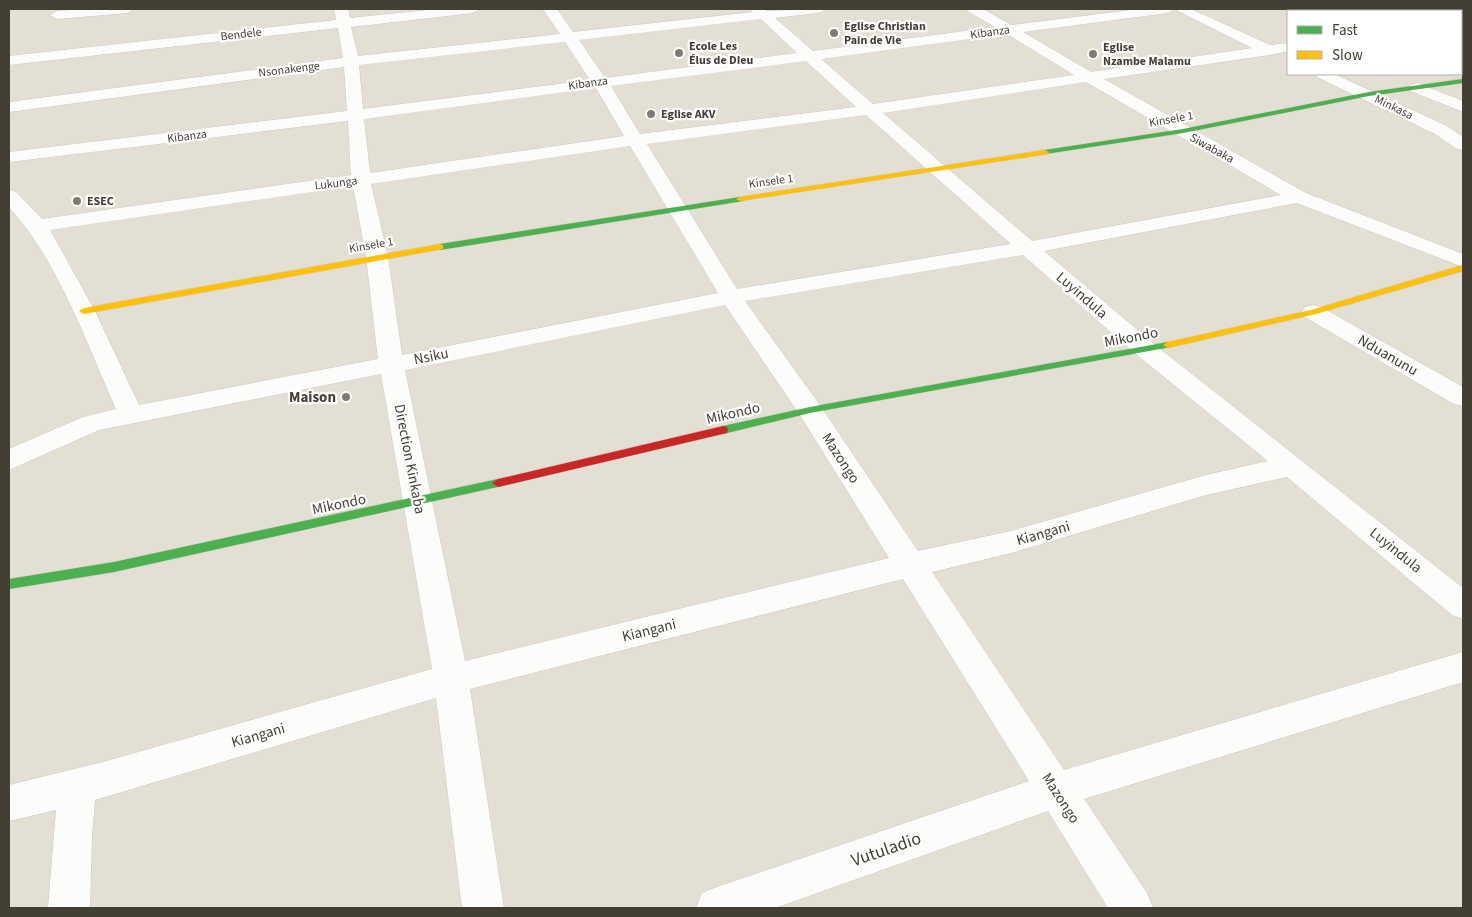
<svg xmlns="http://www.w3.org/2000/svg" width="1472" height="917" viewBox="0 0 1472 917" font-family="'Source Sans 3',sans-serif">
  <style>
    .residential { fill: #e3dfd3; fill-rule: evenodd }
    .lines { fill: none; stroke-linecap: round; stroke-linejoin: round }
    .street-casing { stroke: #cccac4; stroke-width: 1 }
    .fast-casing { stroke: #cecbbd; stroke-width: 1 }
    .slow-casing { stroke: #cecbbd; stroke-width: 1 }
    .jam-casing { stroke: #cecbbd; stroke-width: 1 }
    .street { fill: #fcfcfb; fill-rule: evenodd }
    .fast { fill: #4caf50; fill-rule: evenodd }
    .slow { fill: #ffc107; fill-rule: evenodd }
    .jam { fill: #c62828; fill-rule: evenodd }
    .poi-dot { fill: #807c72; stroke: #fff; stroke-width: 2 }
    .labels { text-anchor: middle; stroke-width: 4.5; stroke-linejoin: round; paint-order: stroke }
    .far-poi-label { font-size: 12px; font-weight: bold; fill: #443f33; stroke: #fff; text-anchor: start }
    .far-street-label { font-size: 12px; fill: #443f33; stroke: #fff }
    .street-label { font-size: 15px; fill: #443f33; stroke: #fff }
    .poi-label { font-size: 15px; font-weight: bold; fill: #443f33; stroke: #fff; text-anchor: end }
    .near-street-label { font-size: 18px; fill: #443f33; stroke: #fff }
  </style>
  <rect width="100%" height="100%" fill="#eeede6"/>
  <path class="residential" d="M9,9h1454v899h-1454zM1288,11h173v63h-173z"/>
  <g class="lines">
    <defs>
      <path id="street" d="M82,9h52l-7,4 -70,6 -7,-4 7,-4z
        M334,9h14l2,9 88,-9h42l-7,4 -122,14 7,29 202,-22 -17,-25h14l16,23 180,-20 -3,-3h15l2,2 57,-2 -2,3 -5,1 -42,5 38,33 182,-24 -26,-15 -2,-3h16l28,16 128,-16h52l79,36 18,-2v8l-18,4 -166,24 202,114 157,61v13l-166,-64 -253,48 111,94 308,243v31l-11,-4 -165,-138 -81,18 -195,58 -79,19 132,198 399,-118v30l-379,117 63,94 6,15h-45l-60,-97 -273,97h-79l6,-15 15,-6 312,-106 -126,-202 -433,110 34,219h-42l-26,-210 -341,102 -3,36 -2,72h-42l8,-98 -47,11v-36l94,-23 329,-93 -51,-295 -282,56 -90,40v-21l74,-32 33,-8c-30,-67 -57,-147 -107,-202v-17l7,2 26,27 309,-44 -3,-54 -339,41v-10l338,-41 -3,-44 -335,45v-10l334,-44 -5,-30 -329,37v-9l327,-36zM1174,9l78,39 -161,24 -68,-40 145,-19zM761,19l36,34 -192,25 -26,-38zM1007,34l67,41 -201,29 -52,-45zM565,42l25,38 -227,29 -4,-44zM806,61l50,46 -216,27 -29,-48zM1086,82l195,113 -249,46 -149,-128zM596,88l28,48 -254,37 -6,-54zM866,115l145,129 -274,45 -90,-145zM630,146l88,147 -316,62 -14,-98 -17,-73zM353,186l13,71 12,102 -239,46 -44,-94 -45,-81zM1023,255l114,100 131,106 -62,14 -195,56 -93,20 -99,-147 -74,-103zM725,305l75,110 89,143 -424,103 -60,-291z
        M1331,9h19l2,2h-19z
        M1458,9h5v8h-2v-6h-6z
        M1461,49h2v8h-2z
        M1314,74h20l113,52 16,11v13l-6,-1 -22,-15 -118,-57z
        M1417,83l46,18v11l-52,-21 -2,-3 2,-3z
        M1313,305l8,2 142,80v19l-9,-2 -149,-87 -3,-5 3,-5z"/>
      <path id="fast" d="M1463,79v4l-94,13 -186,37 -138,21 -4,-2 4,-2 138,-21 186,-37z
        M740,197h3v4l-303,49 -4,-3 4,-3z
        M1168,342l3,1 2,2 -2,2 -361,66 -87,21 -5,-4 5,-4 87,-19z
        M498,479l6,4 -2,3 -388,86 -105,17v-10l105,-17z"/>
      <path id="slow" d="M1045,150l4,2 -1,2 -308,47 -4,-2 4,-2z
        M440,244l3,1v4l-359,65 -5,-3 5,-3z
        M1463,265v6l-147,43 -148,34 -5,-3 5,-3 143,-32z"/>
      <path id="jam" d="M723,426l4,1 1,3 -1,3 -229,54 -6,-4 6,-4z"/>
    </defs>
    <use href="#street" class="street-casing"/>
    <use href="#fast" class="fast-casing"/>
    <use href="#slow" class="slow-casing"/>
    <use href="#jam" class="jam-casing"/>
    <use href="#street" class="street"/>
    <use href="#fast" class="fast"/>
    <use href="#slow" class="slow"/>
    <use href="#jam" class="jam"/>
  </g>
  <g class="poi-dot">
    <circle cx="834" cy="33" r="5"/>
    <circle cx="679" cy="53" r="5"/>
    <circle cx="1093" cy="54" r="5"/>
    <circle cx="651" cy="114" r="5"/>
    <circle cx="77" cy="201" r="5"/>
    <circle cx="346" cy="397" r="5"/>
  </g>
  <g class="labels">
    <g class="far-poi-label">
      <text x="844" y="30">Eglise Christian<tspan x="844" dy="14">Pain de Vie</tspan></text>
      <text x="689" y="50">Ecole Les<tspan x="689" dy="14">Élus de DIeu</tspan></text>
      <text x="1103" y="51">Eglise<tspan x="1103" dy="14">Nzambe Malamu</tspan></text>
      <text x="661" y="118">Eglise AKV</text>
      <text x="87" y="205">ESEC</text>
    </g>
    <g class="far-street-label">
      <text transform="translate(990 32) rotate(-8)" y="4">Kibanza</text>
      <text transform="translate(241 34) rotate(-7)" y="4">Bendele</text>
      <text transform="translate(289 69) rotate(-7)" y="4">Nsonakenge</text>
      <text transform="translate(588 83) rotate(-8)" y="4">Kibanza</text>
      <text transform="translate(1394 107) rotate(26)" y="4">Minkasa</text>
      <text transform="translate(1171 119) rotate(-10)" y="4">Kinsele 1</text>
      <text transform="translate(187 136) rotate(-7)" y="4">Kibanza</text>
      <text transform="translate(1212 148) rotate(29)" y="4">Siwabaka</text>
      <text transform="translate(771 181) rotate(-8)" y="4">Kinsele 1</text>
      <text transform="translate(336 183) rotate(-7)" y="4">Lukunga</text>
      <text transform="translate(371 245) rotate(-10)" y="4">Kinsele 1</text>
    </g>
    <g class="street-label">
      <text transform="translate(1082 295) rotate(41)" y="5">Luyindula</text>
      <text transform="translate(1131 337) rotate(-11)" y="5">Mikondo</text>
      <text transform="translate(1388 355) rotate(30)" y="5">Nduanunu</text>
      <text transform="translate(431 356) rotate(-11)" y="5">Nsiku</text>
      <text transform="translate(733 413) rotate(-13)" y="5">Mikondo</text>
      <text transform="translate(841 458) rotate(57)" y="5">Mazongo</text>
      <text transform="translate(410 459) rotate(79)" y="5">Direction Kinkaba</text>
      <text transform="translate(339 504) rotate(-12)" y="5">Mikondo</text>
      <text transform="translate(1043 533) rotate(-16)" y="5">Kiangani</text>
      <text transform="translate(1396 550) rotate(39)" y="5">Luyindula</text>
      <text transform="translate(649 630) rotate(-14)" y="5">Kiangani</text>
      <text transform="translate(258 735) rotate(-16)" y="5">Kiangani</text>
      <text transform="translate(1061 798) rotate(57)" y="5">Mazongo</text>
    </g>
    <g class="poi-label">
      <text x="336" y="402">Maison</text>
    </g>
    <g class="near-street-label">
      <text transform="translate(886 849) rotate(-19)" y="6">Vutuladio</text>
    </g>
  </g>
  <rect width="1472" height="917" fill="none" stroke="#443f33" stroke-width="20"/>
  <rect x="1287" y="10" width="175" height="65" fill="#ffffff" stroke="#b4b2ad"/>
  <rect x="1297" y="26" width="25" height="8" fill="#4caf50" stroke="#b4b2ad"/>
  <text x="1332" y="35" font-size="15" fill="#443f33">Fast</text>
  <rect x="1297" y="51" width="25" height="8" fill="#ffc107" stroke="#b4b2ad"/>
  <text x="1332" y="60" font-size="15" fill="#443f33">Slow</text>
</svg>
